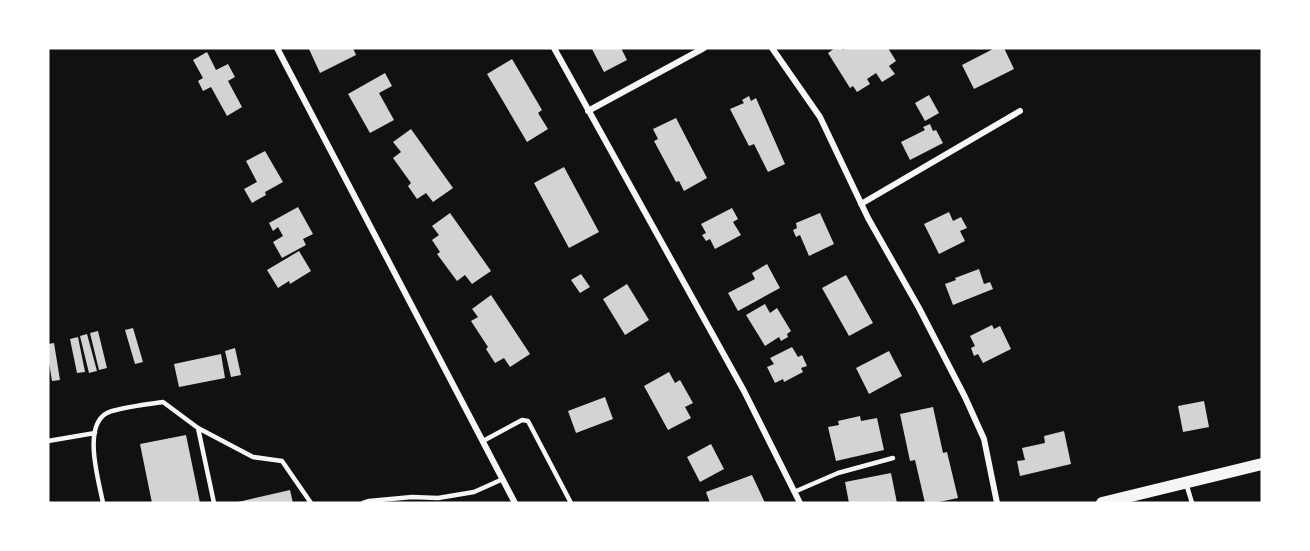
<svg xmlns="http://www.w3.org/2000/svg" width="1310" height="551" viewBox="0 0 1310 551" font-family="'PT Sans',sans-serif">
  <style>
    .building { fill: #d3d3d3 }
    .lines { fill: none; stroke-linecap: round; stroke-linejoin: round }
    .service { stroke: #f5f5f5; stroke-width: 4.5 }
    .minor { stroke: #f5f5f5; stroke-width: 6 }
    .secondary { stroke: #f5f5f5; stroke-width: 12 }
  </style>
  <rect width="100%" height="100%" fill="#111"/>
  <path class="building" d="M312,48h41l3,7 -36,18 -11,-24z
    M594,48h27l6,12 -23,12 -12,-23z
    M835,48h7l1,2 4,-2h41l8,13 -7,5 6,8 -13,8 -6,-9 -9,6 3,5 -13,8 -4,-6 -3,2 -22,-35z
    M995,48h9l10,21 -40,20 -12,-24z
    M207,52l9,18 12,-6 7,13 -7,4 14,26 -15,9 -16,-29 -8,4 -5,-10 5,-3 -10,-18z
    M512,59l30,51 -4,3 10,16 -21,13 -40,-68z
    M385,73l7,13 -13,7 15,27 -24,13 -22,-39z
    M929,95l10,18 -14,8 -10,-18z
    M749,96l2,5 5,-3 29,66 -17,8 -14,-28 -5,2 -19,-37 14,-6 -2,-3z
    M676,118l31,60 -23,13 -5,-10 -3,1 -22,-41 4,-2 -5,-10z
    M930,124l3,7 3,-1 7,13 -33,17 -9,-18 24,-12 -2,-3z
    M411,129l42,59 -20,14 -7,-9 -9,6 -9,-13 3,-3 -18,-25 8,-6 -8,-10z
    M265,151l18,31 -18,10 1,3 -14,8 -8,-14 13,-7 -11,-21z
    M564,167l35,65 -30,16 -35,-65z
    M298,207l15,27 -10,5 3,6 -24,13 -9,-16 10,-6 -5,-9 -5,4 -4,-8z
    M732,208l6,11 -5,3 8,13 -26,14 -5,-10 -4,2 -4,-6 4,-2 -5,-9z
    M949,212l4,9 8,-4 6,11 -7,3 5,10 -26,13 -15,-30z
    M450,213l41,58 -19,13 -7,-9 -8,6 -20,-27 3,-2 -8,-12 7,-5 -7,-9z
    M820,213l14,31 -25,12 -9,-21 -4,2 -3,-7 4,-2 -1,-5z
    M299,251l12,20 -21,13 -1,-3 -11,7 -11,-18z
    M767,264l13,24 -42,23 -10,-18 27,-14 -3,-6z
    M979,269l5,15 6,-2 3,7 -40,16 -8,-21 11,-4 -1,-2z
    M581,274l9,13 -10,6 -9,-13z
    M846,275l27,48 -24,13 -27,-48z
    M627,284l22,36 -24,15 -22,-36z
    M491,295l39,59 -20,13 -6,-9 -9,5 -9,-14 2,-2 -17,-26 7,-4 -6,-8z
    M765,304l5,9 7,-5 14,23 -4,3 1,3 -7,4 -2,-4 -14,9 -19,-31z
    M992,325l2,4 6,-3 11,23 -28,14 -5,-9 -4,2 -3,-8 4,-2 -5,-10z
    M133,328l10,34 -8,2 -10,-34z
    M98,331l9,37 -8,2 -9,-37z
    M87,334l10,37 -8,2 -9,-37z
    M78,337l7,35 -8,1 -7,-34z
    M54,343l6,37 -8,1 -4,-24v-13z
    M792,347l6,10 4,-2 5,11 -6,2 2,4 -19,10 -1,-3 -8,4 -8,-16 7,-3 -4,-6z
    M235,348l6,27 -10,2 -6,-26z
    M889,351l13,25 -33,18 -13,-26z
    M221,354l4,24 -46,9 -5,-23z
    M669,372l6,11 5,-3 13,23 -8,4 6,11 -23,12 -24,-44z
    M605,397l8,22 -37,14 -8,-22z
    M1204,401l5,26 -26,5 -5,-26z
    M933,407l10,46 4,-1 11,46 -24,5h-9l-10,-43 -5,1 -10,-47z
    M860,416l1,5 16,-3 7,32 -48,11 -8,-34 11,-2 -1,-4z
    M1064,431l7,33 -51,12 -3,-15 8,-1 -3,-12 23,-5 -1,-7z
    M186,435l14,68h-48l-12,-59z
    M711,444l13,25 -24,13 -13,-25z
    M891,473l6,30h-48l-4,-21z
    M752,475l13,28h-55l-4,-11z
    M290,490l3,13h-54l-1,-1z"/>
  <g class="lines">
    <path class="service" d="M198,428l16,75
      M48,441l47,-8
      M483,441l39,-21 6,1 43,82
      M1186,483l6,20
      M794,492l44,-19 55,-15
      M103,503c-4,-21 -21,-77 4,-90 9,-5 44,-9 56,-11l35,26 55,29 29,4 29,42
      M363,503l6,-2 43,-4 26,1 36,-6 29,-13"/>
    <path class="minor" d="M277,48l238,455
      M554,48l190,343 56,112
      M772,48l48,69 48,101 51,90 46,89 19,42 13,64
      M588,111l116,-63
      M861,204l159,-93"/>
    <path class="secondary" d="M1102,503l160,-39"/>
  </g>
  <rect width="1310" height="551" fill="none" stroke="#ffffff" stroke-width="99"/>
</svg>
